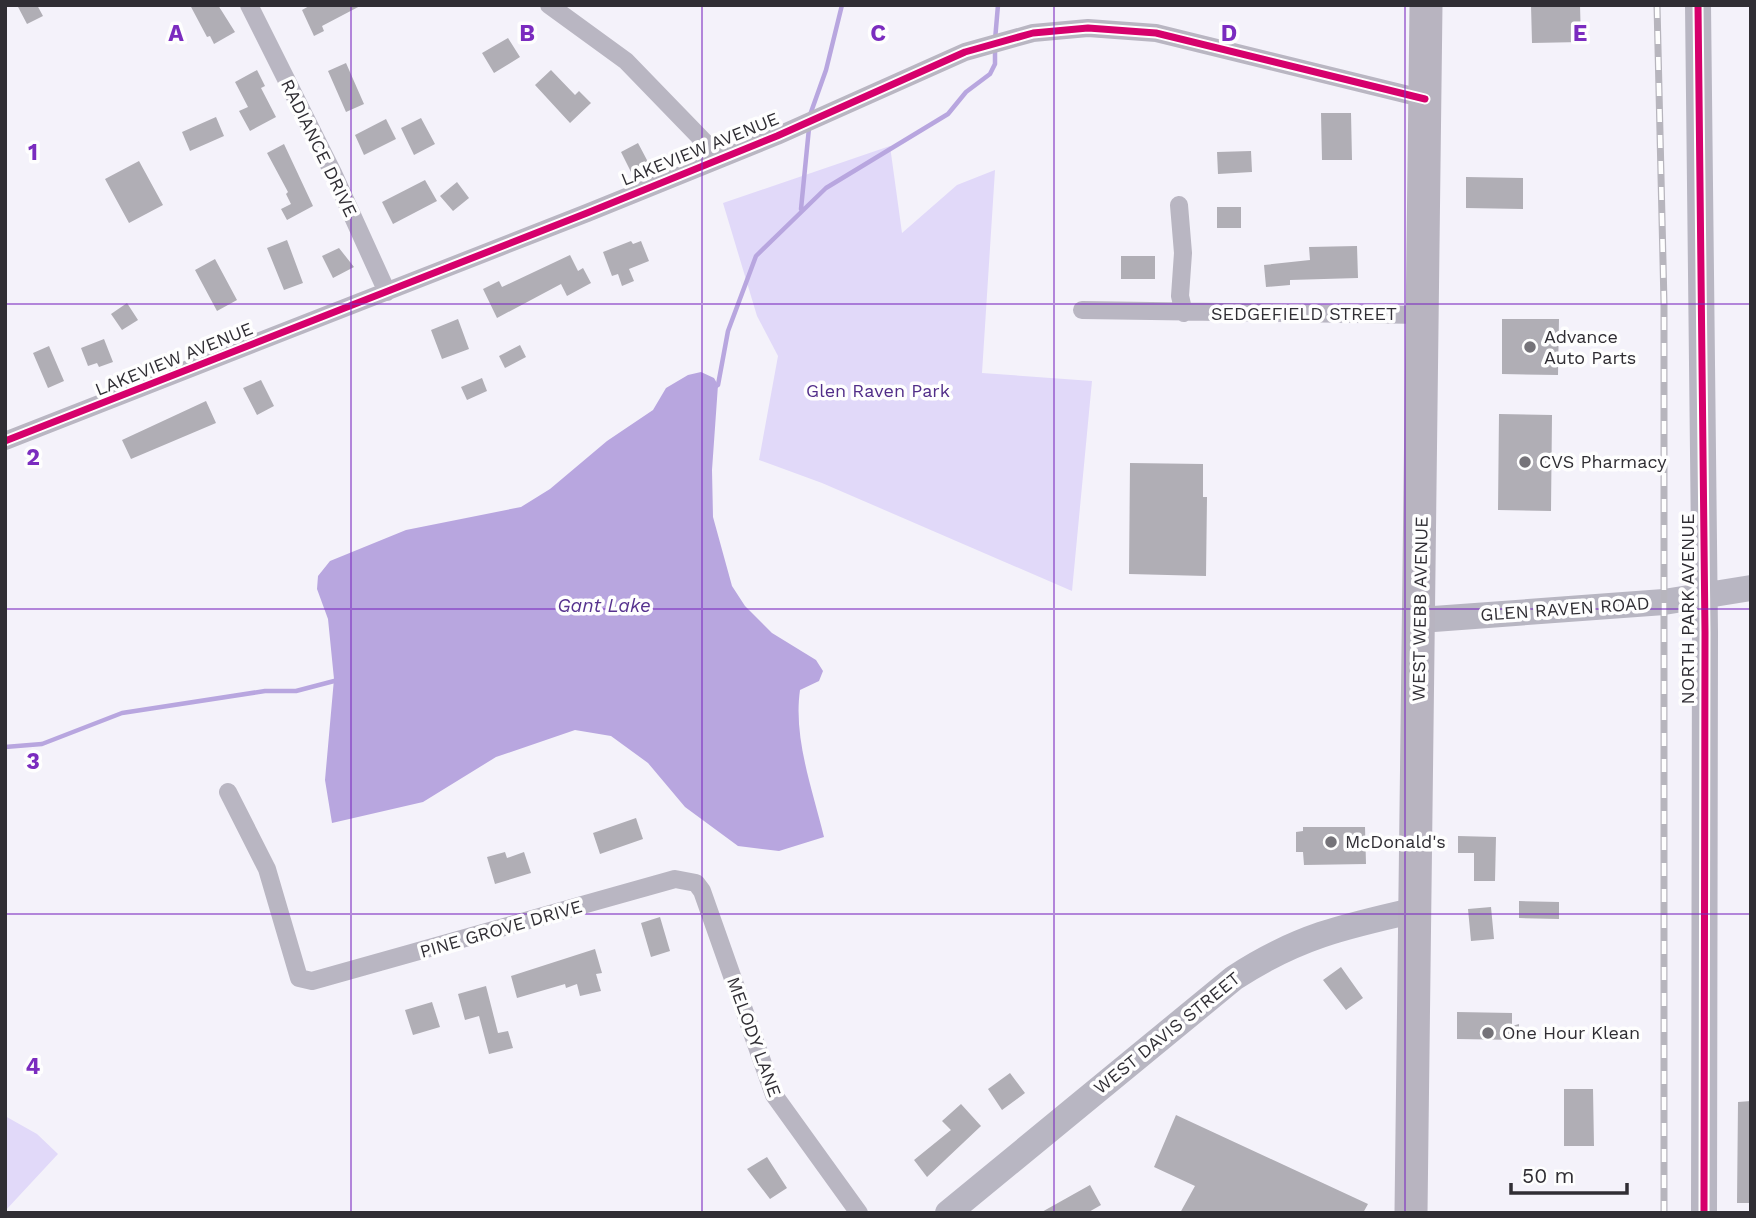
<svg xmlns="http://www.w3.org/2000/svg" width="1756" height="1218" viewBox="0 0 1756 1218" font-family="'Work Sans',sans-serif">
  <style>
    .green { fill: #e1d9f9 }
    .water { fill: #b8a6df }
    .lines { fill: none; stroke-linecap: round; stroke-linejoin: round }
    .stream { stroke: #b8a6df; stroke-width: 4.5 }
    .building { fill: #b0aeb5 }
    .street { stroke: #b9b6c2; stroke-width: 18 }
    .secondary { stroke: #b8b6c2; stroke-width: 26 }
    .highway { stroke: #b8b4c0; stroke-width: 33 }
    .rail-casing { stroke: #b7b5bd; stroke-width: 7 }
    .rail { stroke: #fefefe; stroke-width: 4.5; stroke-dasharray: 13; stroke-linecap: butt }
    .cycleway-casing { stroke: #fefefe; stroke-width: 11 }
    .cycleway { stroke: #d6006c; stroke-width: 7 }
    .grid { fill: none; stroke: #7b2cbf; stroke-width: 2; stroke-opacity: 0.55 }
    .poi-dot { fill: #757379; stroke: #fefefe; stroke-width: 2.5 }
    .labels { text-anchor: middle; stroke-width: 7; stroke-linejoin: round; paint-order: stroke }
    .street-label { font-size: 18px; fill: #302e34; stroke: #fefefe }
    .poi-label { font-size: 18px; fill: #302e34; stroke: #fefefe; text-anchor: start }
    .park-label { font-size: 18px; fill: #512d88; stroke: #fefefe }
    .water-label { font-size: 19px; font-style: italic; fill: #56328e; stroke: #fefefe }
    .grid-label { font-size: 23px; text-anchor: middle; font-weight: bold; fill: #7b2cbf; stroke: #fefefe; stroke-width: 7; stroke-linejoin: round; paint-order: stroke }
  </style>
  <rect width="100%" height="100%" fill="#f4f2fa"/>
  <path class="green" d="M890,146l12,87 55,-48 38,-15 -13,203 110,8 -20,210 -250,-108 -63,-23 19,-104 -21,-40 -34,-113z
    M5,1116l32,18 21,20 -53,57z"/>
  <path class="water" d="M701,372l13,6 4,7 -6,85 1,47 19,69 13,20 27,27 44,27 7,11 -4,10 -19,9c-7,48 13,101 24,147l-45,14 -41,-5 -53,-39 -37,-44 -37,-27 -36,-6 -79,27 -73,45 -91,21 -7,-43 9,-101 -6,-60 -11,-30 1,-13 12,-15 76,-31 115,-23 29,-18 57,-48 46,-31 13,-22 22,-13z"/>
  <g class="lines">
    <path class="stream" d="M995,40l3,-35
      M810,115l16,-45 16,-65
      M801,209l8,-81
      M715,387l3,-2 10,-54 28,-75 70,-68 122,-74 18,-22 24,-18 5,-10v-15
      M5,747l37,-3 80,-31 143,-22h31l42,-11"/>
  </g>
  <path class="building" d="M17,5h20l6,11 -16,8z
    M190,5h28l17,27 -21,12 -4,-8 -3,1z
    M311,5h51l-40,21 2,5 -10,5 -12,-26z
    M1531,5h49l1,37 -49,1z
    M508,38l12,19 -26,16 -12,-20z
    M346,63l18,41 -18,8 -18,-41z
    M257,70l8,16 -4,2 15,29 -26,14 -11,-20 9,-4 -13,-25z
    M551,70l24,25 4,-4 12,12 -21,20 -35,-38z
    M1321,113h30l1,47h-30z
    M216,117l8,19 -34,15 -8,-19z
    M421,118l14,26 -21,11 -13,-27z
    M386,119l10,20 -32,16 -9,-20z
    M638,143l10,19 -17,10 -10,-20z
    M284,144l29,62 -26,14 -6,-11 10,-5 -5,-10 2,-2 -21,-39z
    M1251,151l1,21 -34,2 -1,-22z
    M139,161l24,44 -34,18 -24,-44z
    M1466,177l57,1v31l-57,-1z
    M425,180l12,21 -44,23 -11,-22z
    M457,182l12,16 -16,13 -13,-15z
    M1217,207h24v21h-24z
    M287,240l16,43 -19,7 -17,-42z
    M631,241l2,3 8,-3 8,20 -20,8 5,12 -12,5 -4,-12 -6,2 -9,-24z
    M1357,246l1,32 -68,2v5l-24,2 -2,-22 46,-5 -1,-13z
    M339,248l15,19 -21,11 -11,-22z
    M570,255l8,16 5,-3 8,15 -24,13 -6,-12 -64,34 -14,-29 16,-8 3,6z
    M1121,256h34v23h-34z
    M215,259l22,41 -20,11 -22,-41z
    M127,303l11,17 -16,10 -11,-16z
    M458,319l11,30 -27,10 -11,-29z
    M1502,319h57l-1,56 -56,-1z
    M104,339l9,23 -14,5 -2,-4 -9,3 -7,-18z
    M520,345l6,12 -21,11 -6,-12z
    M49,346l15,35 -16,7 -15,-35z
    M482,378l5,13 -20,9 -6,-13z
    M261,380l13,26 -17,9 -14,-27z
    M206,401l10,22 -85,36 -9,-19z
    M1499,414l53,1 -1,96 -53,-1z
    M1130,463l73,1v33h4l-1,79 -77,-2z
    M636,818l7,21 -43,15 -7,-21z
    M1303,827h62l1,37 -62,1 -1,-13h-7v-20l7,-1z
    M1458,836l38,1 -1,44h-21v-28h-16z
    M505,852l2,6 17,-6 7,21 -36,11 -8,-27z
    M1519,901l40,1v17l-40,-1z
    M1491,907l3,32 -23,2 -3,-32z
    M660,917l10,34 -19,6 -10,-34z
    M595,949l7,24 -6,1 5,17 -21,5 -3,-12 -11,4 -1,-4 -48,14 -6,-22z
    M1341,967l22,31 -17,12 -23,-30z
    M486,986l12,47 10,-2 5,17 -24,6 -10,-38 -14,4 -7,-26z
    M432,1002l8,25 -27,8 -8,-25z
    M1457,1012l55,1v13l7,-2v16l-62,-1z
    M1010,1073l15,20 -23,17 -14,-21z
    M1564,1089h29l1,57h-30z
    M1751,1101v102h-14l1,-101z
    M961,1104l20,22 -54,51 -13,-17 37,-30 -9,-9z
    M1176,1115l192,89 -5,9h-183l15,-27 -41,-19z
    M767,1157l20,31 -17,11 -23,-30z
    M1090,1185l11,20 -14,8h-47z"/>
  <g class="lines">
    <path class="street" d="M249,5l84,168 54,119
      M549,5l77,56 94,97
      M1179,205l4,48 -3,43 4,17
      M1082,310l342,5
      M5,441l582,-228 190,-77 188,-84 68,-19 55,-5 68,5 269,66
      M228,792l39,77 32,109 13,3 363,-102 21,4 6,8 72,204 85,118"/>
    <path class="secondary" d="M1698,5l7,627 -1,581
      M1420,620l244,-18 87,-14
      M948,1213l286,-235c62,-41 111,-52 182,-68"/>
    <path class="highway" d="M1411,1213l15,-1208"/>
    <defs>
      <path id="rail" d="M1657,5l7,299v909"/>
    </defs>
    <use href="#rail" class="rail-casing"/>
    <use href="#rail" class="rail"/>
    <defs>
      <path id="cycleway" d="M1698,5l7,627 -1,581
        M5,441l582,-228 190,-77 188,-84 68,-19 55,-5 68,5 269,66"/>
    </defs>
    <use href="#cycleway" class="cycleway-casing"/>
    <use href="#cycleway" class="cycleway"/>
  </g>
  <path class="grid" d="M351,5v1208M702,5v1208M1054,5v1208M1405,5v1208M5,304h1746M5,609h1746M5,914h1746"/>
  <g class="poi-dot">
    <circle cx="1530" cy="347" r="7"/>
    <circle cx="1525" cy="462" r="7"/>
    <circle cx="1331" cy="842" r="7"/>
    <circle cx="1488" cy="1033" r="7"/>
  </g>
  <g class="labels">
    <g class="street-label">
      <text transform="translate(319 148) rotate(64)" y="6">RADIANCE DRIVE</text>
      <text transform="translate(700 149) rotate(-22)" y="6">LAKEVIEW AVENUE</text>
      <text x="1304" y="320">SEDGEFIELD STREET</text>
      <text transform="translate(174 359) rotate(-22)" y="6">LAKEVIEW AVENUE</text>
      <text transform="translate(1420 609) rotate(-89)" y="6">WEST WEBB AVENUE</text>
      <text transform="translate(1565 609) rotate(-4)" y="6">GLEN RAVEN ROAD</text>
      <text transform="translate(1688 609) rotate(-90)" y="6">NORTH PARK AVENUE</text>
      <text transform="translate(501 929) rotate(-16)" y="6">PINE GROVE DRIVE</text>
      <text transform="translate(1167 1033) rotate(-39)" y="6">WEST DAVIS STREET</text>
      <text transform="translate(754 1037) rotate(70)" y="6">MELODY LANE</text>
    </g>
    <g class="poi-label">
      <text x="1544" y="343">Advance<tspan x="1544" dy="21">Auto Parts</tspan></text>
      <text x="1539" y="468">CVS Pharmacy</text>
      <text x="1345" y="848">McDonald's</text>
      <text x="1502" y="1039">One Hour Klean</text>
    </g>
    <g class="park-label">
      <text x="878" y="397">Glen Raven Park</text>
    </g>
    <g class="water-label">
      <text x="604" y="612">Gant Lake</text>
    </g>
  </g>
  <g class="grid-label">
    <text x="176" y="41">A</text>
    <text x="527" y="41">B</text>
    <text x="878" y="41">C</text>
    <text x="1229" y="41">D</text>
    <text x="1580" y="41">E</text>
    <text x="33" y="160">1</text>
    <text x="33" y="465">2</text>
    <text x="33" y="769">3</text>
    <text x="33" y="1074">4</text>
  </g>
  <rect width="1756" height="1218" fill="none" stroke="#302e34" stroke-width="14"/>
  <path d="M1511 1183v10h116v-10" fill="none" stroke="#302e34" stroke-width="3.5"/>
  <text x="1522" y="1183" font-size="21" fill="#302e34" stroke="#fefefe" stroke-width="5" paint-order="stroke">50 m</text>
</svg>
